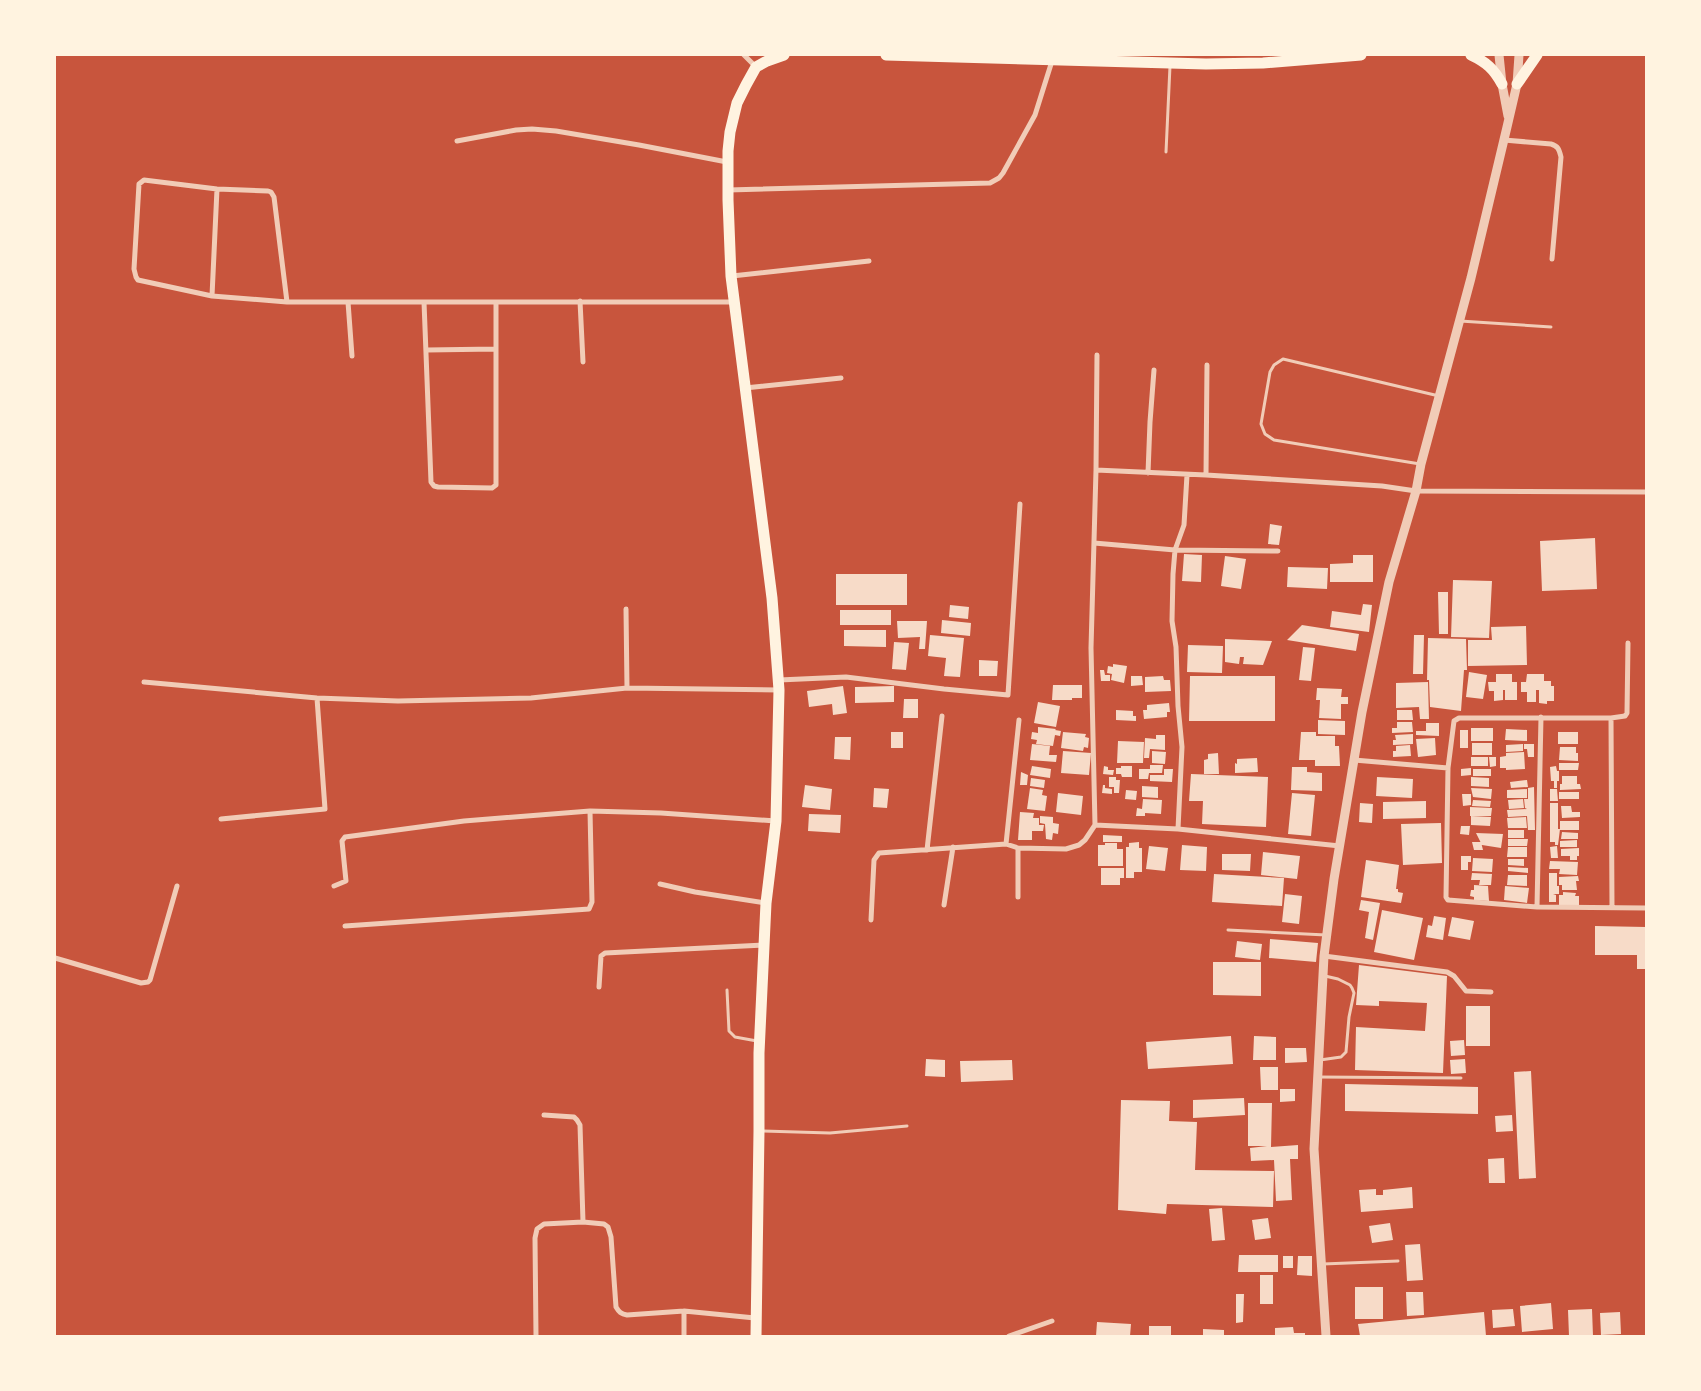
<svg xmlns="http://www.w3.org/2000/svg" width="1701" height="1391" viewBox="0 0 1701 1391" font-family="'DejaVu Sans',sans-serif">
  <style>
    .building { fill: #f7dbc8 }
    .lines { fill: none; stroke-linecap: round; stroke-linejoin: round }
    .service { stroke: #f1ccb7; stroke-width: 3 }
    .minor { stroke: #f1ccb7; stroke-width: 5 }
    .tertiary { stroke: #f1ccb7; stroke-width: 9 }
    .trunk { stroke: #fff3e0; stroke-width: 11 }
  </style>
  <rect width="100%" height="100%" fill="#c8553d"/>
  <path class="building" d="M1270,524l12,2 -3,19 -11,-1z
    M1595,538l2,51 -55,2 -2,-50z
    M1184,554l18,1 -1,27 -19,-1z
    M1353,555h20v27h-43v-18l23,-1z
    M1225,556l21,3 -5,30 -20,-3z
    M1288,567l40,1 -1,21 -40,-2z
    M836,574h71v31h-71z
    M1453,580l39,1 -3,57 -38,-1z
    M1438,592h10v42h-9z
    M1363,604l9,1 -3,27 -39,-5 2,-16 29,4z
    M950,605l19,2 -1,12 -19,-2z
    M840,610h51v15h-51z
    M942,620l29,3 -1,13 -29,-3z
    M897,621h30l-2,28h-6l1,-12 -22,1z
    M1302,625l57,9 -3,17 -69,-11z
    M1526,626l1,39 -59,1v-26h24l-1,-13z
    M844,630h42v17l-42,-1z
    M930,635l34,3 -4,39 -16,-1 2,-18 -18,-2z
    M1414,635h10l-1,39h-10z
    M1428,638l38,1 1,31h-3l-3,41 -31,-4 -1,-27h-2z
    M1225,639l47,2 -9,24 -20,-1 1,-7h-4l-1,7 -14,-2z
    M894,642l15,1 -3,27 -14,-1z
    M1188,645l35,1 -1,27 -35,-1z
    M1303,647l12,1 -4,33 -12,-1z
    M979,660l19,1 -1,15h-18z
    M1113,664l14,2 -3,17 -13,-3 1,-6 -5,-1 1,-7 5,1z
    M1100,670h4l1,5h5v6h-9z
    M1469,672l18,3 -4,24 -17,-2z
    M1496,674h16v8h5v18h-12v-10h-2v10l-9,1v-10h-5l-1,-9h8z
    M1527,674h17v7h7v5h3v15h-7v3l-8,-1v-13h-3v12h-9v-10h-6v-10h5z
    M1131,676h11l1,9 -12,1z
    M1163,676l1,4h6l1,11 -26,1v-15z
    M1190,676h85v45h-86z
    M1428,682l1,37h-9l-1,-12 -23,1v-25z
    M1053,685h29v13h-10v2h-20z
    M843,686l4,27 -14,2 -1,-11 -23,3 -2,-16z
    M894,686v16l-39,1v-16z
    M1317,688l25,1 -1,8h7v7h-7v15l-22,-1 1,-18h-4z
    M904,699h14v19h-15z
    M1038,702l22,4 -4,21 -22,-4z
    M1169,703l1,9h-3v5l-23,2 -1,-9h4v-5z
    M1116,710l17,1v5h3v5l-20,-1z
    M1397,710h15l1,10h-16z
    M1318,720l27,1v14l-27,-1z
    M1397,722h15l1,10 -21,1v-5h5z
    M1426,723h13v13l-23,-1v-4h10z
    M1038,727l18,2 -1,1 6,1 -1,5 -5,-1 -2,11 -17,-2 1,-4 -6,-1 1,-7 6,1z
    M1471,728h22v13h-22z
    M1506,729l21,1v11l-22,-1z
    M1460,730h8v18h-8z
    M891,732h12v16h-12z
    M1063,732l23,2 -1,3 4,1 -1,10 -4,-1 -1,4 -22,-3z
    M1301,732h15v4h19v10h4l1,20h-25v-6h-16z
    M1558,732h20v12h-20z
    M1413,734v10l-20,1v-5h3l-1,-5z
    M1156,735h9v15l-15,-1 -1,9h-5l1,-20 11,1z
    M835,737h16l-1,23 -16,-1z
    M1435,738l1,17 -18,2 -2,-18z
    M1118,741l26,1 -1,21h-26z
    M1472,743h20v12h-20z
    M1032,744l18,2 -1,9h8l-1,7 -26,-2z
    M1523,744v7l-17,1v-7z
    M1524,744h10v13h-6l-1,-8h-3z
    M1410,745l1,11 -18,1v-6h3v-5z
    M1560,747h16v6h2v8l-19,-1z
    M1063,751l28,2 -2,22 -28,-2z
    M1152,751l14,1 -1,12 -13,-1z
    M1524,752l1,17 -19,1v-2h-6v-11l6,-1v-3z
    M1218,753l1,21h-15v-14l4,-1v-5z
    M1471,757h17v9h-17z
    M1489,757h7v9l-6,1z
    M1257,758l1,14 -23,1v-10l2,1v-5z
    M1559,763h20l-1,7h-19z
    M1150,765h13l-1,8h-13l-1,6h-9v-10h11z
    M1032,766l19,3 -1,9 -20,-3z
    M1104,766l4,1v3h6l-1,5 -10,-1z
    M1121,766h11v11h-10l-1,-3h-5v-6h5z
    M1556,766l1,5h2v10h-2v7h-3v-7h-3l-1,-14z
    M1292,767h15v5l15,1v18l-31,-1z
    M1471,768v7l-10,1v-7z
    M1164,769h9l-1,13 -22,-1v-6h14z
    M1473,769h18v7h-18z
    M1021,772l7,3 -1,10h-7z
    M1191,774l77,3 -2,50 -64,-3 1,-23h-14z
    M1562,776h15v8h3l1,5 -21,1v-6h2z
    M1109,777h7v3h4l-1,13h-5v-6h-5z
    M1377,777l36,2 -1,19 -36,-2z
    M1471,777l18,1v9l-18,-1z
    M1031,778l14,2 -1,8 -14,-2z
    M1527,780l1,7 -17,1 -1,-6z
    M805,785l27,4 -2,21 -28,-3z
    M1103,785h2v3l7,1v5l-10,-1z
    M1142,786l16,1v11l-16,-1z
    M1534,787l1,43h-7l-1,-14 -19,1 -1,-7 20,-1 -2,-1 -1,-9h4v-11z
    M874,788l15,1 -2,19 -14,-1z
    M1030,788l13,2 -1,5 5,1 -2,15 -18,-2z
    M1471,788l21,1 -1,10 -18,-2z
    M1527,789v9h-20v-8z
    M1550,789h7l1,12h-8z
    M1126,790l11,1 -1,9 -11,-1z
    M1559,792h20v7h-20z
    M1058,793l25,3 -2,19 -25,-3z
    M1292,793l23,2 -4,41 -23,-2z
    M1462,794h9v11l-8,1z
    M1143,799l19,1 -1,14 -16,-1v3h-9l1,-8 5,1z
    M1523,799l1,9 -15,1 -1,-9z
    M1473,800l18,1 -1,6 -18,-1z
    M1426,801v17l-43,1v-17z
    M1360,803l13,1 -1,19 -13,-1z
    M1550,803h8v26h2l-2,16h-3v-3h-5z
    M1561,806h10l1,6h-4h12v5l-18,1z
    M1470,807l22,1 -1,8h-21z
    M1020,812l14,1 -1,5h6v7h5l-1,6h-11v9h-14z
    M809,814l32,1 -1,18 -32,-2z
    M1040,816l13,1v6l6,1 -1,10 -5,-1 -1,7 -6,-1 -1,-15 -5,-1z
    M1471,816l20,1 -1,9 -19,-1z
    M1526,817l1,11h-19l-1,-10z
    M1560,821h19v9h-19z
    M1441,823l1,40 -39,2 -2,-41z
    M1461,826h9l-1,9 -9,-1z
    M1508,830h16v8h-16z
    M1562,832l16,1v6h-17z
    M1476,833l27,1 -2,14 -19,-3z
    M1103,835l19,1v6h-19z
    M1508,839h20l-1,7h-19z
    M1577,840v7h-17v-6z
    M1139,842v6h3v24h-8v6h-8v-31h3v-4z
    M1472,842h9l2,8h-9z
    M1105,843h12v6h6v17h-25v-21h7z
    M1182,845l25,2 -1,24 -26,-1z
    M1149,846l19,2 -3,23 -19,-2z
    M1557,846l1,12h-7l-1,-11z
    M1508,847h19v10h-20z
    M1579,848v8h-2v4h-7v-4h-9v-7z
    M1263,852l37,4 -3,23 -36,-4z
    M1222,854h29l-1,17 -28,-1z
    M1461,856h10v6h-3v8h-7z
    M1473,858l20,1 -1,13 -20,-1z
    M1508,859h16v7l-16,-1z
    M1366,860l33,5 -3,24h2v3l5,1 -2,10 -40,-6z
    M1550,861l28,1 -1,13 -18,-1 1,-5h-11z
    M1508,867l20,1v5l-20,-2z
    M1101,868h23v10h-4v7h-19z
    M1472,873l20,1 -1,11h-12l1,-5h-9z
    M1549,873h8v13h2v8h-6l3,1v7h-7z
    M1214,874l70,4 -2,28 -70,-4z
    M1508,875h19v11l-20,-1z
    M1578,876l1,5h-3l1,9h-15v-5h-3v-8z
    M1474,885l14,1 1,15 -15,-1v-3l-4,-1 1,-6h3z
    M1505,886l24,2 -2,15 -23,-3z
    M1563,892l13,1 -1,3h4v10l-20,-1v-10h4z
    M1285,894l17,2 -3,28 -17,-2z
    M1361,900l19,3 -7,37 -8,-2 4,-26 -10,-2z
    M1382,910l41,8 -9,42 -40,-8z
    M1434,916l12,2 -3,22 -17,-3 2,-12 4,1z
    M1452,917l22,4 -4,19 -22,-4z
    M1595,926l51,1v42h-9v-14h-42z
    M1270,939l48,4 -2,19 -47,-4z
    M1237,941l25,3 -2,16 -25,-3z
    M1213,962h48v34l-48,-1z
    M1359,965l88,11 -4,97 -88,-3 1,-43 69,4 2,-28 -48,-2v5l-23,-1z
    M1466,1006h24v40h-24z
    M1231,1036l2,28 -85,5 -2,-27z
    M1254,1036l22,1v23h-23z
    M1464,1040l1,15 -14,1 -1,-15z
    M1285,1048h21l1,14 -22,1z
    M926,1059l19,1v17l-20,-1z
    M1465,1059l1,14 -15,1 -1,-14z
    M1012,1060l1,20 -52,2 -1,-21z
    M1260,1067h18v23h-17z
    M1531,1071l5,107 -17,1 -5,-107z
    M1345,1084l133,3v27l-133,-3z
    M1280,1089h15v12l-15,1z
    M1244,1098l1,17 -52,3v-18z
    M1121,1100l49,1 -1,20 28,1 -2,48 79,1 -1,36 -106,-3 -1,10 -48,-4z
    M1248,1103h24l-1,44 27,-2v14h-8l2,41 -16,1 -2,-41 -23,1 -1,-13 17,-2h-19z
    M1512,1115l1,16 -17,1 -1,-16z
    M1504,1158l1,25h-16l-1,-24z
    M1412,1187l1,21 -52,4 -2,-22 17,-1v6h7v-5z
    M1222,1208l3,32 -13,1 -3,-32z
    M1268,1218l3,20 -16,2 -3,-20z
    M1390,1223l3,17 -21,3 -3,-17z
    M1420,1244l3,36 -16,1 -2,-36z
    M1239,1255h39v17h-40z
    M1283,1256h10v12h-10z
    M1298,1256h14v20l-15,-1z
    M1260,1275h13v29h-13z
    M1355,1287h28v32h-28z
    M1406,1292h17l1,23 -17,1z
    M1236,1294h8l-1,28 -7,1z
    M1551,1303l2,26 -31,3 -2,-26z
    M1513,1309l2,17 -22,2 -1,-18z
    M1592,1309l1,27h-24l-1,-26z
    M1484,1312l2,24h-126l-2,-12z
    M1620,1312l1,22 -20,1 -1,-22z
    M1097,1322l34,2 -1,12h-34z
    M1149,1326h22v10h-22z
    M1293,1327l1,6h11v3h-30v-8z
    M1203,1329l21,1v6h-21z"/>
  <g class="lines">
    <path class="service" d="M1166,152l4,-86
      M1460,321l91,6
      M1420,464l-146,-24 -9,-6 -4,-10 9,-52 4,-7 9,-6 156,37
      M1228,930l98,5
      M727,990l2,41 6,6 22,4
      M1320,1060l21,-3 5,-5 3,-35 5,-24 -2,-5 -2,-3 -12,-6 -13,-3
      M1318,1077l143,1
      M763,1131l67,2 77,-7
      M1323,1264l75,-3"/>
    <path class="minor" d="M744,55l12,12
      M1504,140l47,4c7,2 8,5 10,13l-9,102
      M457,141l59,-11 16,-1 24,2 83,14 88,17
      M728,190l262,-7 9,-5 4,-5 32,-58 17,-54
      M732,276l137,-15
      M212,296l5,-107
      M580,301l3,61
      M287,302l-13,-105 -3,-5 -3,-1 -51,-2 -73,-9 -5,4 -5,85 2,8 2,3 74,16 75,6h447
      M348,302l4,54
      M424,302l7,180 3,4 4,1 54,1 4,-3v-183
      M427,350l69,-1
      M745,388l96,-10
      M1096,470l110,5 176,11 34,5 230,1
      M1148,473l2,-51 4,-52
      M1206,475l1,-110
      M1094,543l81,7 103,1
      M626,609l1,79 152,2
      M1628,643l-1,70 -2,3 -14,2h-152l-5,3 -6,47 -2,129 2,3 89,7 109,1
      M779,680l67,-3 98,12 64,6 12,-191
      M144,682l173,16 81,3 133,-3 96,-10
      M1611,718l1,190
      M1354,760l94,8
      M221,819l104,-10 -8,-111
      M1095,825l-4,-177 5,-178 1,-115
      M1095,825l83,4 162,17
      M1178,829l4,-82 -4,-41 -2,-59 -4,-26 1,-47 2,-24 9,-25 3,-50
      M1006,844l13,-124
      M1018,848v49
      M927,850l15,-134
      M660,884l35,8 70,11
      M334,886l12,-5 -4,-40 3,-4 119,-16 126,-10 71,2 115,8
      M944,905l9,-58
      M1537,907l4,-190
      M871,920l3,-60 5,-7 127,-9 12,4 48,1 13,-4 6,-5 10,-15
      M345,926l244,-17 3,-7 -2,-91
      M1324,956l123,16 7,4 12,15 25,1
      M55,958l86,25 7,-1 2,-2 27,-94
      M599,987l2,-31 4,-3 159,-8
      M544,1115l30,2 3,3 3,5 3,97
      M684,1311l71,7
      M536,1336l-1,-98 2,-9 7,-5 39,-2 21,2 4,3 3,10 5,70c3,5 5,7 11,8l57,-4v25
      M1009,1336l43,-15"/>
    <path class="tertiary" d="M1499,55l3,29 6,32
      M1326,1336l-12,-187 10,-193 10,-77 28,-167 27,-130 27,-91 5,-27 50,-186 36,-151 10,-43 2,-29"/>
    <path class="trunk" d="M886,55l320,9 57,-1 98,-8
      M1471,55c15,7 23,14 31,29
      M1517,84l20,-29
      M756,1336l3,-205v-78l7,-150 10,-82 3,-131 -7,-92 -41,-322 -3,-76v-49l2,-19 7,-29 9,-18 10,-18 11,-6 17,-6"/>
  </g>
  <rect width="1701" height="1391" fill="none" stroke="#fff3e0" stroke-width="112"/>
</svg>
